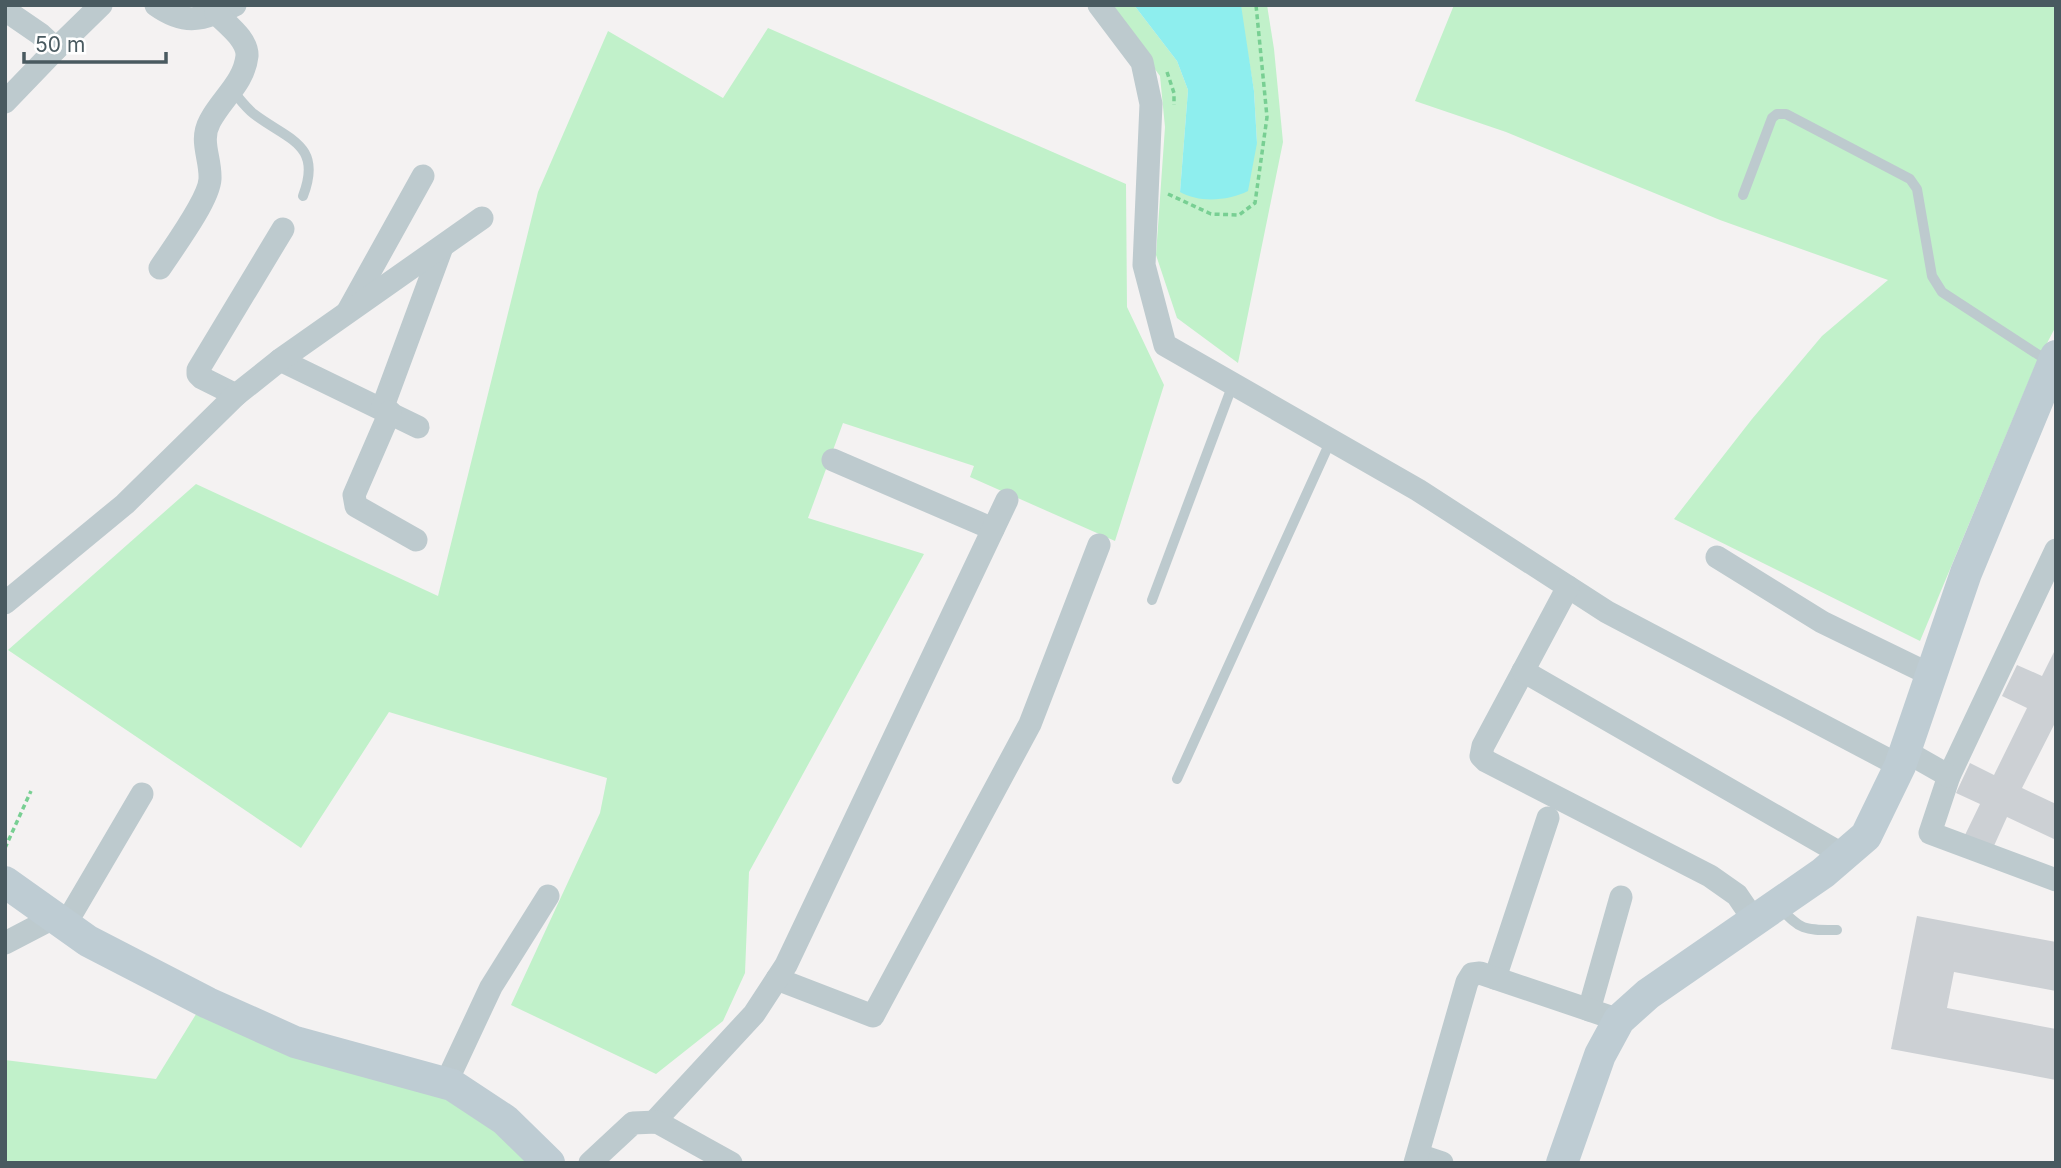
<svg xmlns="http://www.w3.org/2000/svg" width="2061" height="1168" viewBox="0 0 2061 1168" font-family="Inter,sans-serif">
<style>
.green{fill:#c1f1ca}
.water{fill:#8eeeee}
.building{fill:#ccd0d4}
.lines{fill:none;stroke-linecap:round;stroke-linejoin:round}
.path{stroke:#78cf93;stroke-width:3.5;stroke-dasharray:5 3.5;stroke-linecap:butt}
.lane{stroke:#bdcace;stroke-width:10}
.street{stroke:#bdcace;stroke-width:23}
.secondary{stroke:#beccd3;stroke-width:32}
</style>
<rect width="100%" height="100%" fill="#f4f2f2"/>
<g class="green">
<polygon points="1107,5 1134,5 1177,61 1188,90 1180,192 1257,143 1254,91 1240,7 1241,5 1267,5 1274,49 1283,142 1238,363 1177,318 1156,255 1165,127 1160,76"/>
<polygon points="1454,5 2056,5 2056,326 2035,366 1920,641 1674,519 1752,419 1822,336 1888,280 1720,220 1506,132 1415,101"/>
<polygon points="768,28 1126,184 1127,307 1164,385 1115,541 970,477 974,466 843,423 808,518 924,554 749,872 745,973 723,1021 656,1074 511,1005 600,813 607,778 389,712 301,848 8,650 196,484 438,596 538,192 608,31 723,98"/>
<polygon points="198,1011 462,1104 534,1163 5,1163 5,1060 156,1079"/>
</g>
<path class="water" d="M1134,5H1241L1254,91L1257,143L1248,191C1228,201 1199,203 1180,192L1188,90L1177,61Z"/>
<g class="building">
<polygon points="2056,648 2056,721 2022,788 2056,804 2056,840 2007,817 1993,848 1965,835 1980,804 1956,793 1970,763 1994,775 2027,708 2002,696 2017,665 2042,676"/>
<polygon points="1917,916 2056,942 2056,991 1954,972 1947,1008 2056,1029 2056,1080 1891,1049"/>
</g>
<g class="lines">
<g class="path">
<polyline points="1167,72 1174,93 1174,105"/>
<polyline points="1168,194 1211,214 1239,215 1255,203 1267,117 1256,5"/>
<polyline points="5,848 31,791"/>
</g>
<g class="lane">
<path d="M232,90C239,98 246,108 254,114C288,140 323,144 303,196"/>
<polyline points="1743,195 1772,118 1777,114 1786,114 1910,179 1917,189 1932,276 1942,292 2051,363"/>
<polyline points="1152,600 1233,384"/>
<polyline points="1177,779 1331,440"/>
<path d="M1779,907C1802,931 1804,930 1837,930"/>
</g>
<g class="street">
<path d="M156,5C187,27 203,19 235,5"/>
<polyline points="1099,5 1142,62 1151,104 1144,265 1165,345 1418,490 1607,612 1900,766"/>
<polyline points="5,10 40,34 56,49"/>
<polyline points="5,102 56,49 101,5"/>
<path d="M160,268C173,248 209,200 210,179C211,158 199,141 210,121C222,98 244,83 247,56C248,39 226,24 216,13"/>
<polyline points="348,311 423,176"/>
<polyline points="280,360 418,427"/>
<polyline points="236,395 202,378 198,374 198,370 283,229"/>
<polyline points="382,409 442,247"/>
<polyline points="390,412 354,495 356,506 416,540"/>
<polyline points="833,460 993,529"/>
<polyline points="2056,550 1949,776 1930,833 2056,880"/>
<polyline points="1717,557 1822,622 1931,675"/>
<polyline points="1568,587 1483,746 1481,756 1486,761 1710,876 1737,895 1754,920"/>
<polyline points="5,603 125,504 236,395 280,360 482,218"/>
<polyline points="1523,671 1845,856"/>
<polyline points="1905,751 1949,776"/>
<polyline points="65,925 142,794"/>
<polyline points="5,943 55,917"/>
<polyline points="1495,978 1548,818"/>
<polyline points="777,979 873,1016 1030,724 1099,545"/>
<polyline points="1589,1010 1621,897"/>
<polyline points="446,1083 491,987 548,896"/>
<polyline points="654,1122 754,1014 786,965 1007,500"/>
<polyline points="1418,1155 1442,1163"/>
<polyline points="590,1163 633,1123 657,1122 731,1163"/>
<polyline points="1415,1163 1467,982 1472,974 1480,973 1619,1020"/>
</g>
<g class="secondary">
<polyline points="5,882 88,941 208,1003 295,1042 452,1085 505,1120 549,1163"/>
<polyline points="1562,1163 1600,1055 1619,1020 1648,994 1823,873 1866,836 1900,766 1966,573 2056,356"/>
</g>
</g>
<rect width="2061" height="1168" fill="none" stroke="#495a60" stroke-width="14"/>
<path d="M24 52v10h142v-10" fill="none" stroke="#495a60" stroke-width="3.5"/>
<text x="35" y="52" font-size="21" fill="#495a60" stroke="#ffffff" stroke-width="5" paint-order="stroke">50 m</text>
</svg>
